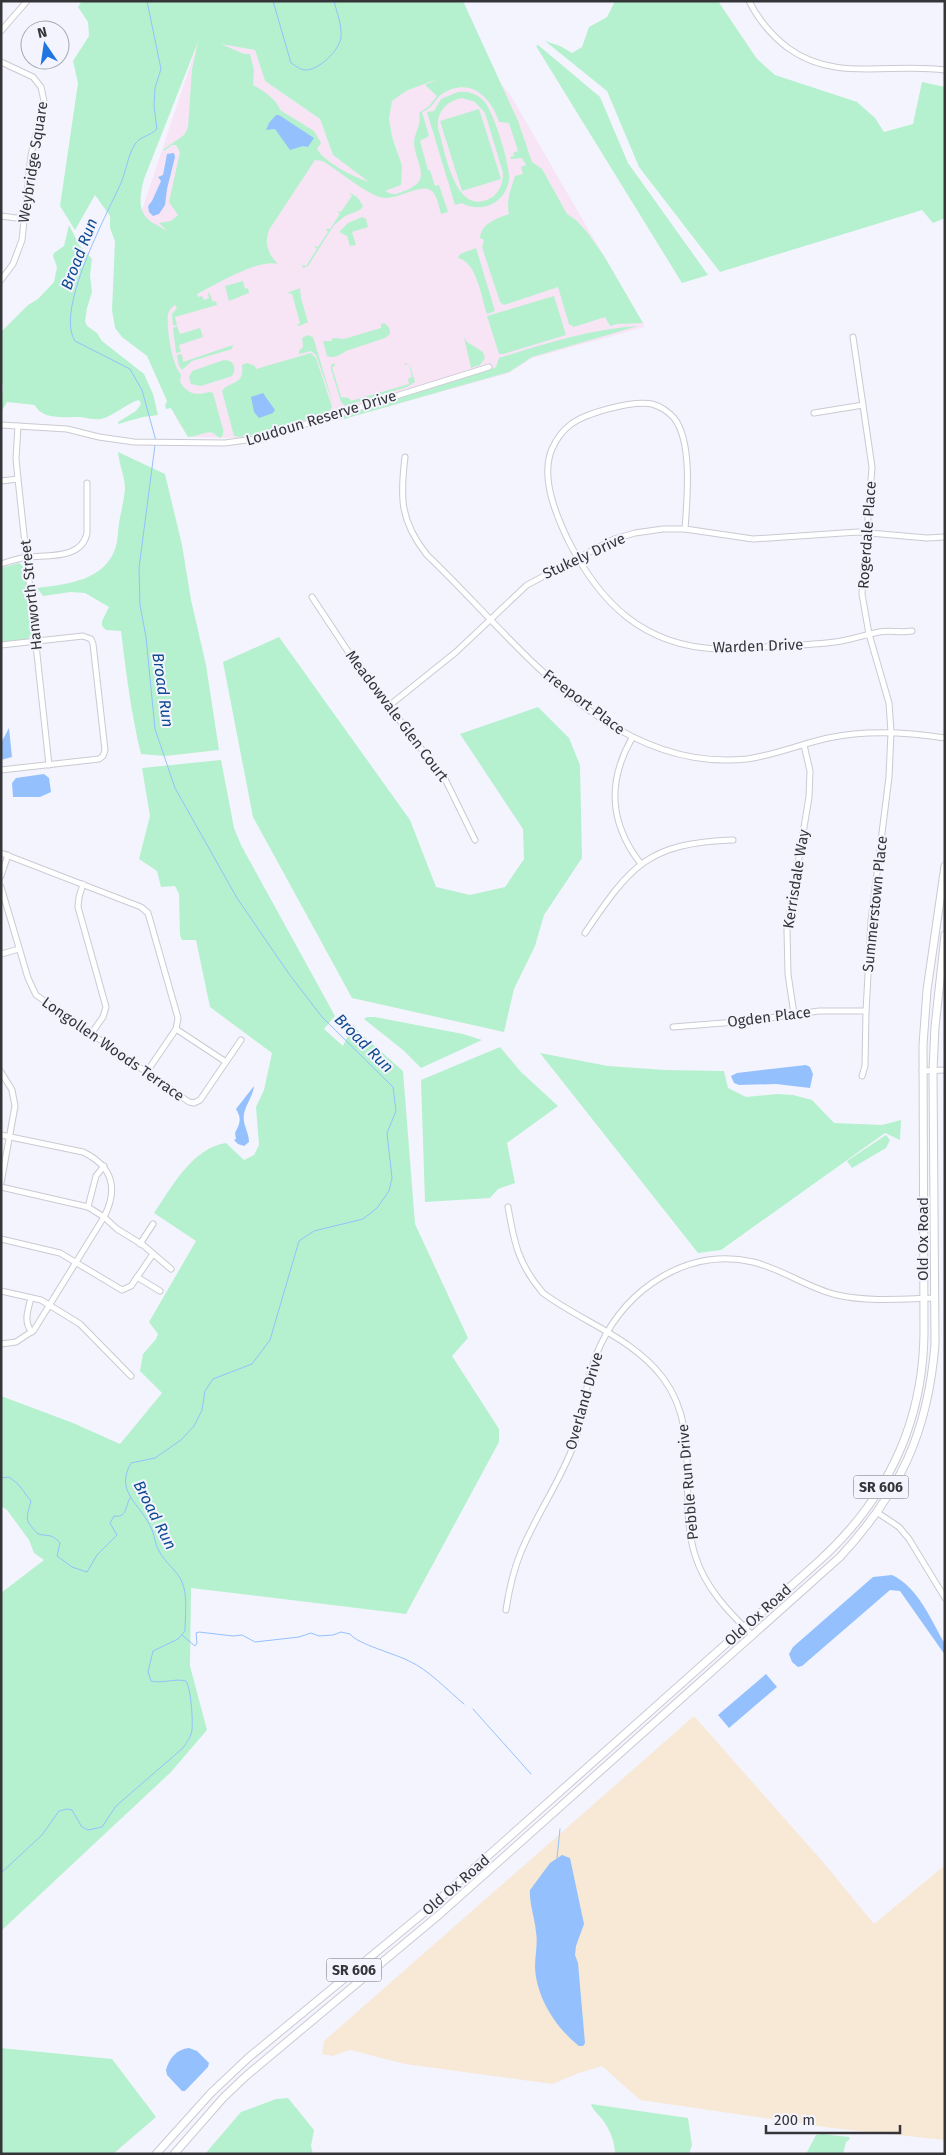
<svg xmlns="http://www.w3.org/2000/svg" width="946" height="2155" viewBox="0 0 946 2155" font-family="'Fira Sans',sans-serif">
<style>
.commercial{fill:#f7e9d6}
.education{fill:#f7e5f5}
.green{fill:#b5f1ce;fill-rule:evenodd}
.water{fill:#94c1fe}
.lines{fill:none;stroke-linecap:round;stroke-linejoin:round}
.stream{stroke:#94c1fe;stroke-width:1}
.minor-casing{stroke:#cacad3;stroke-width:7}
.major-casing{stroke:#cacad3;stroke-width:9}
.minor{stroke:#fff;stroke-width:5}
.major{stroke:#fff;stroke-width:7}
.labels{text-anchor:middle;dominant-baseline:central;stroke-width:4;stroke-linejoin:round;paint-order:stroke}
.shield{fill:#f4f4fe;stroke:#6e6e74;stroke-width:1}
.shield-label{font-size:14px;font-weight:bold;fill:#353539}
.street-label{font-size:15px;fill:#353539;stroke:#f4f4fe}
.water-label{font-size:16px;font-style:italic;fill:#0f4b91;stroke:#f4f4fe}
</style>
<rect width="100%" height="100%" fill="#f4f4fe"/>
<polygon class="commercial" points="694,1716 822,1861 874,1924 945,1865 945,2140 832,2128 640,2100 602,2066 576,2074 553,2084 405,2064 350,2050 332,2056 322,2054 324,2041"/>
<polygon class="education" points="199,39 255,50 265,81 320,119 333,155 398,151 392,136 389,119 392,100 406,91 430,81 468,72 497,79 511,96 645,327 532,358 509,373 344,419 238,438 188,437 177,420 116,288"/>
<g class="green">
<path d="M82,1H463L518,121L532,162L542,169L567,214L576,220L587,232L604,256L643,323L617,324L610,326L605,317L574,327L569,324L558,287L504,305L500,302L482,247L484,240L480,238C481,223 498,218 509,214C506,200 511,189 515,176L523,174L521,167L526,165L522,158L511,159L510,157L514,156L513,153L518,151L509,123L499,122C491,97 470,76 442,94C434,100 432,109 422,112L429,136L420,141L428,170H430L435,186L439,185L448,212L441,214C439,207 437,193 430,190C420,184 398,199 385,198C369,197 338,170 323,161L315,160L269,230C264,244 268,254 278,264C259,258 215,285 197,294L198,297L202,296L204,300L209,298L208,293L209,292L213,302L216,301L217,305L175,317L177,325L173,326L172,314L177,308L175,305C172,307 169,310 168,314C166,326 172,367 181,374L180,382C188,394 195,396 209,392L213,393L223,429V435L220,438C218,437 216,435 213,433C208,430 196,437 188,437L171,408L166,409L165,405L167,401L147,356L122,337L115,328L112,310L115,241L110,228V216L95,195L75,230L60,206L78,83L73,61L89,36L88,22L78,7ZM198,42L192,69L188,128L184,135L164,149V151L172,145H176L180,152L169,202L178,215L171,221L159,223L167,231C163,228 158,226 153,223C136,213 140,195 144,179ZM221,44L255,50L265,81L320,119L333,155L369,182C354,177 325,163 317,149L321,143L314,131L280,110C277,99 262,90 253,85L254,70L250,54H244ZM437,79L425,85L437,96L429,106L419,113C422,125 414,133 414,143C415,163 433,179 407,190C397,194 394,196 385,191L401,185L402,166L392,136L389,119L392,101L406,91Z"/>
<polygon points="615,1 718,1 757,59 775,75 857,102 875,118 884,132 913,124 922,82 945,87 945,218 933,223 922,210 720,272 639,167 607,91 545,41 560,46 572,53 582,47 589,27 607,17"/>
<polygon points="538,45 600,97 628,163 708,275 682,283 536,46"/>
<path d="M458,92C467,91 476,93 483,100C493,109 511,167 509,180C506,203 481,214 462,203L455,205L427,112L434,111L441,99ZM462,98L475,102L485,113L503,173C503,184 499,194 489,199C454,216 445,149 438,128C436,112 447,101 462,98Z"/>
<polygon points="479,109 501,179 462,191 440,121"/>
<polygon points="349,192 358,198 363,206 360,210 345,216 334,225 308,266 303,268 302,265 306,266 317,249 314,246 318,247 328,232 326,229 330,229 340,214 337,211 341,212 352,196"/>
<polygon points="362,217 366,219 368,227 352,232 356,245 350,246 347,236 339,232 348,223"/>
<path d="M69,225L79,245L92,259L90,275L92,292L87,308L85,321L87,326L97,333L102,341L144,374L153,394L158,415L143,417L118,424V422L136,411L141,404L139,400C125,404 114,416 101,419C95,420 87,418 81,417C67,417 41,420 35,405L7,402L1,412L3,386L1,382V332L28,305L38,299L54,282L57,267L53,256L54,253L64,246Z"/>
<path d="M476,248L495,311L487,314C481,297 477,262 458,258L460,254Z"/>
<polygon points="243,281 245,289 248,288 249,293 229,301 225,286"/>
<polygon points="300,288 301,298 308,322 299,326 297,325 300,323 292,294 287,293"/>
<polygon points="554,296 566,335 503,354 499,354 487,316"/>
<path d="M384,323C389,326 390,329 390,334L385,338L346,351C341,355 332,359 327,356L323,341H331L333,338L344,339L381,328V324Z"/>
<polygon points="177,326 180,334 200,328 203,337 179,345 181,352 176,353 173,328"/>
<path d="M638,326L532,357L509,372L344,419L343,416L492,369L496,367L499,358C544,344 590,329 638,326Z"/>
<polygon points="308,335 313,337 334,407 316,355 311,351 299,354 299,351 303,347 302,338"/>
<polygon points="464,337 467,342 483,352 485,358 480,365 471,368"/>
<polygon points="233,345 232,349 192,361 182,370 179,366 177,355 182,354 183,362"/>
<path d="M311,353L316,358L332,407L330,411C314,417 247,441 234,436L222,391C230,380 245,386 242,365L247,363L255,366L256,369Z"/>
<path d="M224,360L230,361C235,365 236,370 232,376L201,386L191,384L189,377L192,371Z"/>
<polygon points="334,363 335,366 332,367 341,397 349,398 351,401 409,384 408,379 412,377 409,365 405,365 405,363 410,366 415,382 407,387 345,406 341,402 331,369 331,365"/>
<path d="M118,452L165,474L182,545L191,600L206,665L219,750L165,756L141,754C131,713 126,672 121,631L106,630L102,626V621L109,607L85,593L71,592L43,596L37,588C67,584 106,581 116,546C118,539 118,531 119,523C121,512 124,500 125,489C125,476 119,465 118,452Z"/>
<polygon points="19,563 25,568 32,633 28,639 1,642 1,568"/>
<polygon points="279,637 410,820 436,887 470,895 505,887 524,859 523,829 460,734 538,707 569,738 580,765 582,858 544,915 535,946 514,989 504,1032 352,998 253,817 223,662"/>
<path d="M221,760L234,828L241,845L335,1016L324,1029L343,1046L353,1024L359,1032L403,1071L415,1224L468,1338L452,1356L499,1429V1442L406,1614L191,1588L190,1666L207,1730L171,1772L1,1931V1593L44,1560L34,1553L29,1540L7,1510L1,1506V1396L73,1423L120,1444L162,1393L140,1371L143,1354L156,1339L158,1334L149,1322L196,1241L154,1213C172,1187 192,1148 226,1143L244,1160L254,1155L259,1145L256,1107L264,1090L272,1053L210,1007L196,940H182L180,935L179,894L175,886L161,887L157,871L139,859L150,816L142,768Z"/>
<polygon points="367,1017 375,1017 463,1034 482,1040 421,1068 403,1050 364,1019"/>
<polygon points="500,1047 521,1072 558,1106 507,1143 515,1183 498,1189 490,1198 425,1202 421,1080"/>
<polygon points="540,1053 608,1066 665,1070 724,1071 728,1088 746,1097 777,1094 793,1095 812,1100 834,1123 882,1125 901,1120 900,1140 885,1133 721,1250 698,1253"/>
<polygon points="886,1135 890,1140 886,1148 852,1168 847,1161"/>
<polygon points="1,2048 112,2059 156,2117 113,2154 1,2154"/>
<polygon points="288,2098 314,2130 311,2146 313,2154 205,2154 241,2112 276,2099"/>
<path d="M591,2104L688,2118L692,2145L689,2154H615C615,2143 611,2133 605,2123C600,2115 594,2113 591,2104Z"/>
<polygon points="822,2134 849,2137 850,2139 846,2142 843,2154 806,2154 816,2135"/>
</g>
<g class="water">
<polygon points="276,115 279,115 314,138 308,147 303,146 290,150 275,129 266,130 269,123"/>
<polygon points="174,153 175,157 167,189 165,205 159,214 153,216 149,212 148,206 152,201 161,181 158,177 163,175 167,154"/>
<polygon points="263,393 275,410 273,413 259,418 254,412 251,397"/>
<polygon points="9,728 12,757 1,760 1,743"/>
<polygon points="44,774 49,778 51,792 40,797 13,797 12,783 16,778"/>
<polygon points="806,1065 810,1067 813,1074 810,1088 776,1084 739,1085 734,1083 731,1076 737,1073"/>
<path d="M254,1086C253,1096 246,1104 244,1114C242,1124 249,1132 249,1142L244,1146L238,1144L234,1140L236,1139L235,1133C240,1123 242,1119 236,1109Z"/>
<path d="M892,1575C918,1587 931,1620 945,1644V1655L900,1591L890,1590L802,1666L798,1667L792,1662L789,1654L793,1647L873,1577Z"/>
<polygon points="766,1674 777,1687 729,1728 718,1715"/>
<path d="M562,1855L570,1858L584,1924L576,1946L575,1955L578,1963L585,2043L583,2046H579C556,2028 536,1997 535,1967C535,1955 538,1944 536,1932C535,1919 529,1903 530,1890L550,1863Z"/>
<path d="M189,2048L197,2051L209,2063L208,2067L185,2091H182L167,2075L166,2070C169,2058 177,2049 189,2048Z"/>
</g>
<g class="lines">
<g class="stream">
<path d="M147,1L161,69L155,88L154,106L157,129C150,136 141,136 135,144C128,155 126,171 121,183C106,216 55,310 75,341L130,369L142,390L156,441"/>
<path d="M273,1L291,63C295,65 300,70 305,70C318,71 340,50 341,37C342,25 337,13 334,1"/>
<path d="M1,1478L9,1477L18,1484L31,1501C26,1520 24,1519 38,1534C50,1537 51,1533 60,1543L57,1556L72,1567L87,1572L97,1555L117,1535L110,1523L114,1516C127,1518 125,1507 130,1498"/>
<path d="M182,1635L195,1646L197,1643L196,1633L199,1632L233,1636L242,1635L255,1642L299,1637L311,1633L319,1636L333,1635L341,1632L350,1634C357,1644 396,1654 409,1661C429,1670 447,1690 464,1704"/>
<polyline points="473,1709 531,1774"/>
<polyline points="557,1858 560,1829"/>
<path d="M1,1873L42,1835L59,1811L67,1809L72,1810L82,1827L88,1830L102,1827L116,1806L183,1748C187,1742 191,1737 192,1730C193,1720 191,1689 186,1681C174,1678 163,1684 151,1681L148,1672L153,1651L178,1639L185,1631C185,1616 188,1596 182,1582C177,1570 165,1563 159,1551C155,1545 155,1537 152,1530C141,1503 114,1493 131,1463L155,1458L181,1440L194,1426L202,1410L205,1391L213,1379L252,1364L270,1340L299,1241L314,1231L363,1219L377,1208L389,1191L392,1178L387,1133L396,1111L393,1087L322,1017L289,974L237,898L175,788L155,729L146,637L140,605L139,568L155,445"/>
</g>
<defs>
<g id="minor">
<path d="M749,1C759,21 771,35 788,48C836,83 891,62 945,70"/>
<polyline points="1,31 27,1"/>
<polyline points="1,62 33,77 41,87 44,101 31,155 22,240 13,264 1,280"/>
<polyline points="1,216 24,219"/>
<polyline points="853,337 872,467 862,594 869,634 889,703 891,732 889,777 871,921 866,1011 865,1066 862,1076"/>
<polyline points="814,413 863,405"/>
<polyline points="1,425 67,429 99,437 134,442 225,443 261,438 489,367"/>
<polyline points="18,426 16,459 18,479 49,765"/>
<path d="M405,457C400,498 400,521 427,555C516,639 608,774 747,759C775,755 801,744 828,738C866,730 906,732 945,738"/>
<polyline points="1,481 18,479"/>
<path d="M685,529C687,500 693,442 674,418C669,412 660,406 652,404C633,400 585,413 570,425C562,431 556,440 552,449C540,477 556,515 568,540C600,603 643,646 718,649C733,650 748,648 763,647C787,646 811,645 835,642C850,640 864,635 879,632C890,630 901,633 912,631"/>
<path d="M1,564C10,561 19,558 29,557C49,555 82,559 87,533V483"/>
<polyline points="312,597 355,662 446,781 475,840"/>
<polyline points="1,645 83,636 91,639 93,644 105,750 103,756 99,759 1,770"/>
<polyline points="390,705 456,652 527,585 614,539 635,533 663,529 685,529 753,539 858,532 927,538 945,537"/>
<path d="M632,738C607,782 609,823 641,864"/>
<polyline points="1,853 141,907 148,913 178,1018 176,1029 146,1073"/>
<polyline points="1,876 8,855"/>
<polyline points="83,884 79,897 78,907 106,1007 103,1017 91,1034"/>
<polyline points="1,887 28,978 36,995 189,1102 194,1103 200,1100 241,1040"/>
<path d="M585,933C631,865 648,843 733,840"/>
<polyline points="1,954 19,949"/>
<polyline points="794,1014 788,974 787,930 809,797 810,771 804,745"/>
<polyline points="673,1027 748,1021 819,1011 866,1011"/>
<polyline points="176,1029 226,1062"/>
<polyline points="922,1071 945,1070"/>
<polyline points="1,1072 12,1090 15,1106 1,1183"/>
<path d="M1,1135L83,1152C112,1166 119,1188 104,1217L34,1330L16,1342L1,1344"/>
<polyline points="1,1187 88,1207 104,1217 117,1229 143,1245 171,1269"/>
<polyline points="88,1207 96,1176 104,1166"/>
<path d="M508,1207C514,1242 518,1264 543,1293C582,1322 633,1338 663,1378C703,1431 677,1497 695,1555C705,1588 729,1612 752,1635"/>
<polyline points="1,1239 60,1253 122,1290 131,1286 153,1254"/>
<polyline points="140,1244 153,1224"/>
<polyline points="137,1277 160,1291"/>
<polyline points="1,1291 41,1300 80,1324 131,1376"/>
<path d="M31,1298C28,1310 23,1322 32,1332"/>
<polyline points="878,1513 899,1527 909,1539 945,1598"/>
<path d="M506,1610C509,1590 513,1571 521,1552C536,1515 560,1482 574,1444C585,1411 585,1378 600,1346C627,1288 688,1247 753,1262C783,1269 807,1288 837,1295C868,1302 903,1299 935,1298"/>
</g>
<g id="major">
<path d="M156,2154L211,2093L248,2058L426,1911L819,1561C886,1500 923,1424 924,1333L923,1045L927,990L945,866"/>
<path d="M174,2154L223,2098L246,2076L440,1914L840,1557C900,1492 928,1433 935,1344L933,1070L935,1027L945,935"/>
</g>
</defs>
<use href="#minor" class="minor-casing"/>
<use href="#major" class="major-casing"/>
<use href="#minor" class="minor"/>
<use href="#major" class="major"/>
</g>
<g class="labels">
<g class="shield">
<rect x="853.5" y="1475.5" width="55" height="23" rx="4"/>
<rect x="326.5" y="1958.5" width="55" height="23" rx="4"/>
</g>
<g class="shield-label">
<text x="881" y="1487">SR 606</text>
<text x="354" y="1970">SR 606</text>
</g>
<g class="street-label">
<text transform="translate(33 162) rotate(-81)">Weybridge Square</text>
<text transform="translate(321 418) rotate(-17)">Loudoun Reserve Drive</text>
<text transform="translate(867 535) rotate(-86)">Rogerdale Place</text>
<text transform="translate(584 556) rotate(-25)">Stukely Drive</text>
<text transform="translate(31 595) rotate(-96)">Hanworth Street</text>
<text transform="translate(758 646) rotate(-2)">Warden Drive</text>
<text transform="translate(584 702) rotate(37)">Freeport Place</text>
<text transform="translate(397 716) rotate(53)">Meadowvale Glen Court</text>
<text transform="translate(796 879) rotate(-81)">Kerrisdale Way</text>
<text transform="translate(875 904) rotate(-84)">Summerstown Place</text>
<text transform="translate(769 1017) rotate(-7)">Ogden Place</text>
<text transform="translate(113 1049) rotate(35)">Longollen Woods Terrace</text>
<text transform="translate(923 1239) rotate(-90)">Old Ox Road</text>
<text transform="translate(584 1401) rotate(-74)">Overland Drive</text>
<text transform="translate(688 1482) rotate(-95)">Pebble Run Drive</text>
<text transform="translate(758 1615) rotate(-42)">Old Ox Road</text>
<text transform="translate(456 1885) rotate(-41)">Old Ox Road</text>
</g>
<g class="water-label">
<text transform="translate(79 254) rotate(-69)">Broad Run</text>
<text transform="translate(163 690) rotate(82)">Broad Run</text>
<text transform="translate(364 1043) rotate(45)">Broad Run</text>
<text transform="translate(155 1515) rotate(63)">Broad Run</text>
</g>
</g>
<rect width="946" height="2155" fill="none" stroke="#353539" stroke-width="5"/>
<g transform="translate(45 45) rotate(347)"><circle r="24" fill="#f4f4fe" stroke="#a8a8af"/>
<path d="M0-4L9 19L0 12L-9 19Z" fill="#1f76e0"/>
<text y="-8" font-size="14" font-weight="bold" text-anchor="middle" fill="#353539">N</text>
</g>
<path d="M766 2125v8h134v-8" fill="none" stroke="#353539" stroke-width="2.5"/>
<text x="774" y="2125" font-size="15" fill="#353539" stroke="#f4f4fe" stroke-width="4" paint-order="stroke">200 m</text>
</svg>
